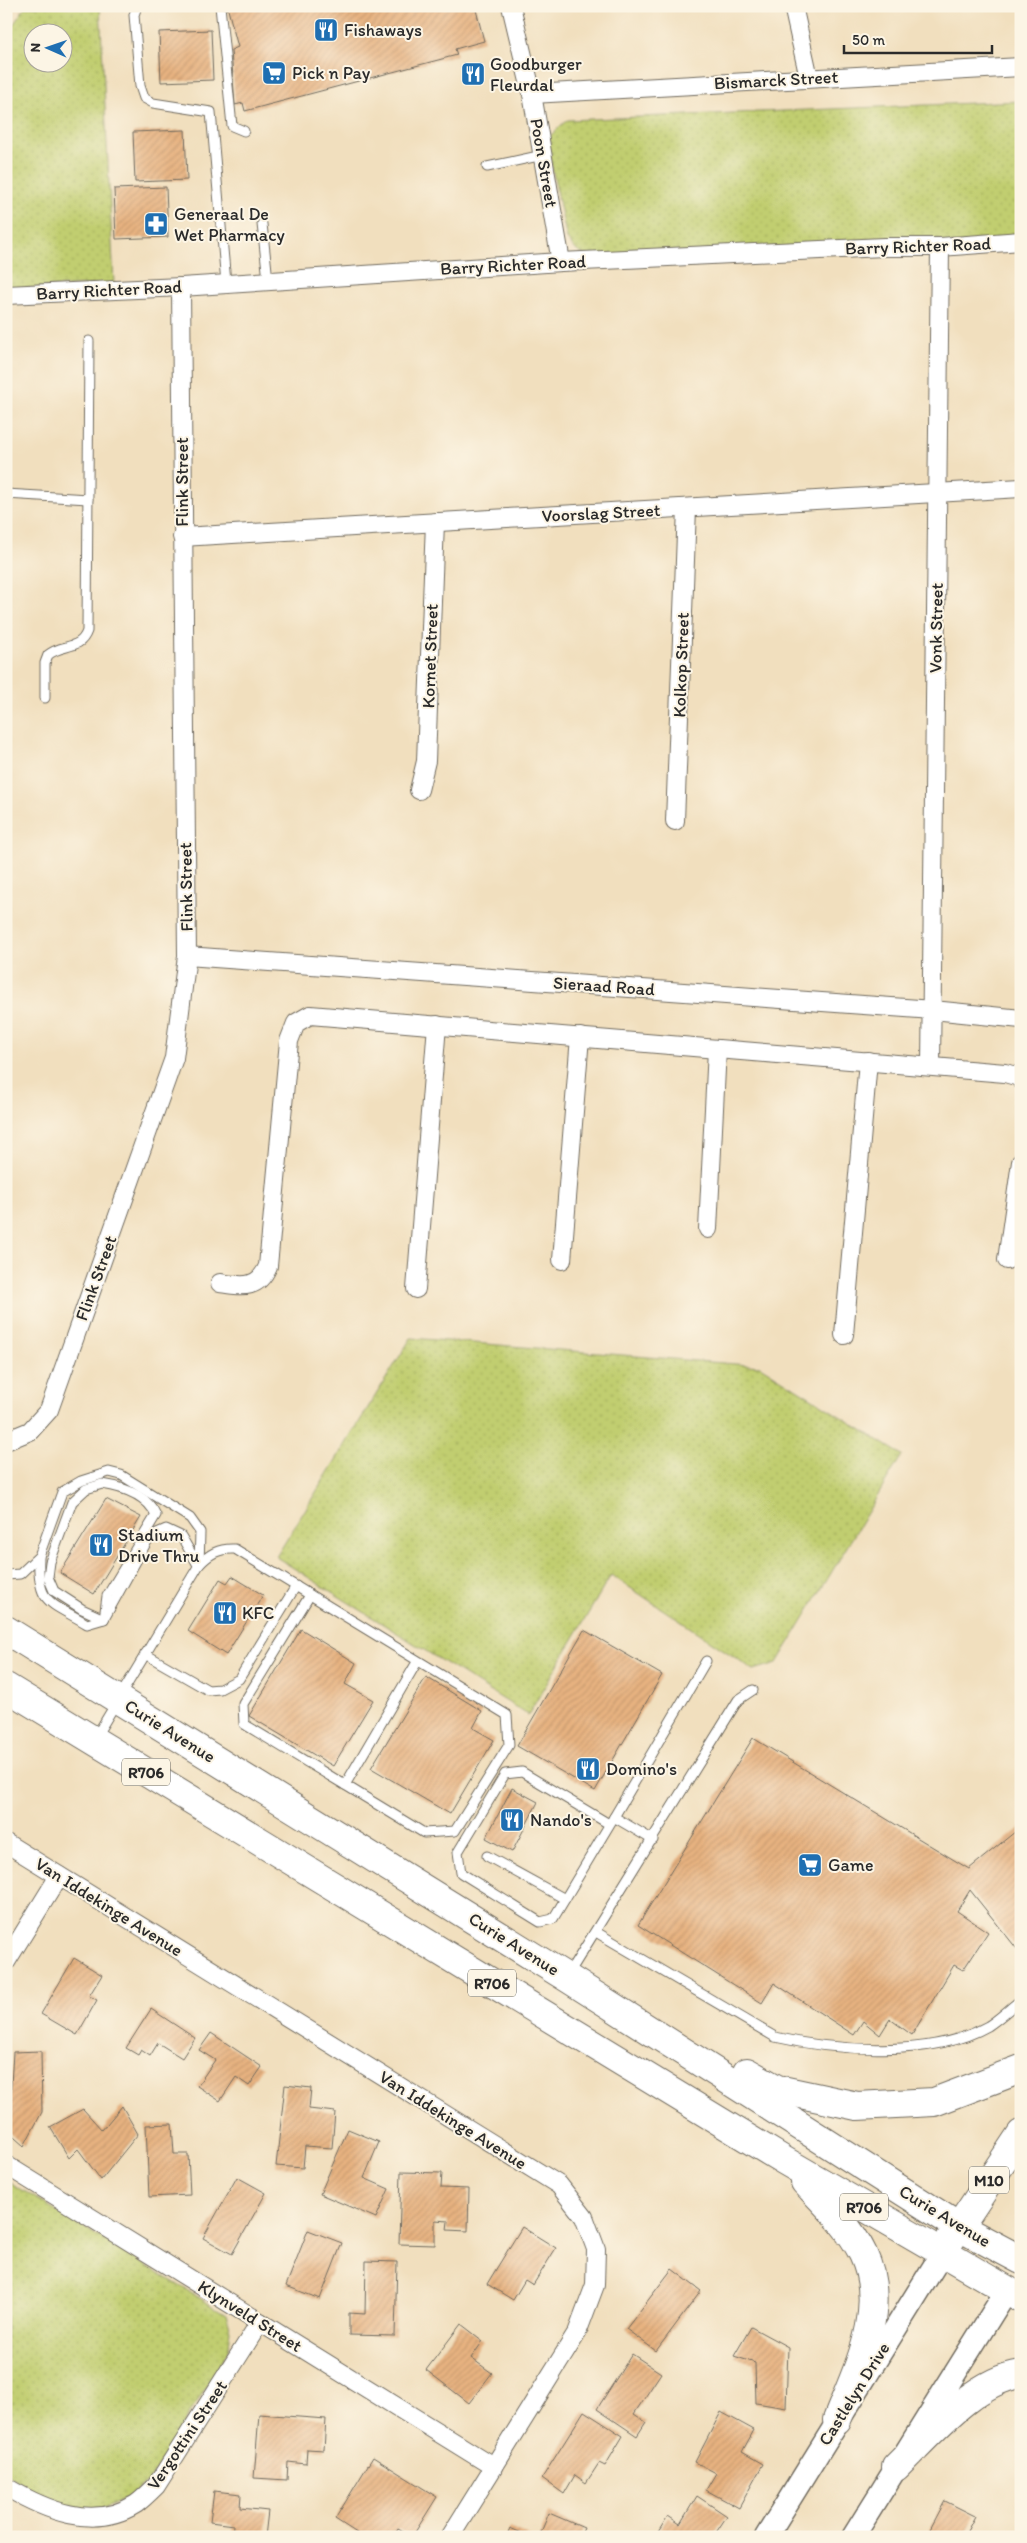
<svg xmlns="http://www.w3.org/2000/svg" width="1027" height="2543" viewBox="0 0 1027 2543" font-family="Itim,sans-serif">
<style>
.grass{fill:url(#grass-dots);stroke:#767c4e;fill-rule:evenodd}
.building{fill:url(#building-hatch)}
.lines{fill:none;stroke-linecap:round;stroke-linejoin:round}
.service-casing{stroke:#706a5e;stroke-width:11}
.minor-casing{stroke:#706a5e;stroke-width:20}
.tertiary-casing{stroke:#706a5e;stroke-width:25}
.primary-casing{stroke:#706a5e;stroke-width:30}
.service{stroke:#fff;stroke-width:9}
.minor{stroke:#fff;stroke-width:18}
.tertiary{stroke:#fff;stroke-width:22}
.primary{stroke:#fff;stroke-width:28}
.labels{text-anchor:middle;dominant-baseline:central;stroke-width:4;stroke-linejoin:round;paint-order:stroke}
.shield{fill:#fcf5e5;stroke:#6a6863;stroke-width:1}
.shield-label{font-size:16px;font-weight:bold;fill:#2b2b2b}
.poi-label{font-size:18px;fill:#2b2b2b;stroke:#fcf5e5;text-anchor:start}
.street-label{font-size:18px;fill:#2b2b2b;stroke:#fcf5e5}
</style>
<defs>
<pattern id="grass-dots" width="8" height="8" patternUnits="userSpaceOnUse" patternTransform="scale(1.25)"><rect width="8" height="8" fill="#c1ce70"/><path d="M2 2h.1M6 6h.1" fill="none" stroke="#a6b161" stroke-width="1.8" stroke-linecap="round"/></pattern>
<pattern id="building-hatch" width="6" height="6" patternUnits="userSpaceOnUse" patternTransform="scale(1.25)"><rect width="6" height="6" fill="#e7b280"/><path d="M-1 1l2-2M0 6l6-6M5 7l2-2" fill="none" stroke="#c6996f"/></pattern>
</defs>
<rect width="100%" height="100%" fill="#fcf5e5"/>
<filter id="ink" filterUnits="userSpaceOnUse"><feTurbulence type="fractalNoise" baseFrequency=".02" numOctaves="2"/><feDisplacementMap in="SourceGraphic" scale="10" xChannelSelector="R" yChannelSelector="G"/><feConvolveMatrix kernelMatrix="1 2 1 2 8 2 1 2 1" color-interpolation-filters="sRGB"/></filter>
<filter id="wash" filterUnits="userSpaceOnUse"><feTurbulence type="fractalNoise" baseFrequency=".0096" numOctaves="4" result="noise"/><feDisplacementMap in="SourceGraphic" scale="20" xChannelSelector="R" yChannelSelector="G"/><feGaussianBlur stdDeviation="1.12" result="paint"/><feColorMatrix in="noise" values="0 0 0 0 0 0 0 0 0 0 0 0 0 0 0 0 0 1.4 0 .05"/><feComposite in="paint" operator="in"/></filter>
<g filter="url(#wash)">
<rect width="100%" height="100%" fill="#f1dfbe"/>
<g class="grass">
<path d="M26,6H100L114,284L6,289V35ZM32,32H62V62H32Z"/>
<path d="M1021,101V241L590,258L577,251L567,239L546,139C550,137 561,124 568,120Z"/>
<polygon points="411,1338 760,1366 902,1455 777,1663 754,1670 611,1575 528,1715 276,1557"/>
<polygon points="6,2180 226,2314 231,2330 228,2351 149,2481 129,2497 101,2509 68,2508 34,2492 6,2474"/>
</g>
<g id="blocks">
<g class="building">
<polygon points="227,6 475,6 484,41 455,49 457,55 245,111 243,103 235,105 231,50 238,47"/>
<polygon points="211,30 213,80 161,82 159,32"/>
<polygon points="185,130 187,180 135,182 133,132"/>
<polygon points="166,187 168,237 116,239 114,189"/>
<polygon points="106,1499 141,1517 94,1594 60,1573"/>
<polygon points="232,1576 263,1595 226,1655 188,1631 220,1579 227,1583"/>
<polygon points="301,1629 356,1663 345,1684 373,1700 333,1766 249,1716"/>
<polygon points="584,1630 662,1675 595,1791 517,1746"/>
<polygon points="426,1677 482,1711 473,1728 494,1740 450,1814 371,1768"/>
<polygon points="753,1738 969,1869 1021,1827 1021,1954 970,1890 957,1911 988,1932 963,1970 954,1965 912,2035 890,2019 880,2035 863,2021 854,2035 774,1983 762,2003 638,1925"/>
<polygon points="512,1788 538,1802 512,1852 486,1838"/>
<polygon points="74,1958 102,1975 89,1996 97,2000 77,2035 41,2014"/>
<polygon points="151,2009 195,2038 182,2058 158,2043 150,2056 141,2050 138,2055 126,2048"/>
<polygon points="211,2033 262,2067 249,2086 236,2077 220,2101 197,2086 215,2060 199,2050"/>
<polygon points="41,2051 42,2112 24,2146 6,2130 9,2119 13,2052"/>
<polygon points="285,2085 311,2088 309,2109 335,2112 332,2148 305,2146 303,2168 276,2166"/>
<polygon points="122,2106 138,2134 101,2180 78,2149 69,2158 50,2127 83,2109 102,2130"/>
<polygon points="172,2124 174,2154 188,2154 190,2195 149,2197 146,2125"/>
<polygon points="348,2129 379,2142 364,2178 389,2189 376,2218 320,2194"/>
<polygon points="401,2172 442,2173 441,2188 469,2189 468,2231 447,2230 448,2221 435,2220 435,2245 399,2244"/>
<polygon points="237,2177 266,2193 232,2254 203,2238"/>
<polygon points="522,2227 556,2248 533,2285 525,2280 513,2300 487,2284"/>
<polygon points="308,2230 342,2243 320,2299 286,2286"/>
<polygon points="366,2261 397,2262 395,2336 349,2335 349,2313 365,2314"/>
<polygon points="672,2269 701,2291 656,2351 626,2329"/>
<polygon points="461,2324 483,2341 471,2358 492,2373 469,2403 426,2370"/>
<polygon points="751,2327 788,2347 786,2408 756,2403 755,2363 734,2356"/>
<polygon points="632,2354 661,2373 634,2414 646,2422 637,2436 597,2409"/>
<polygon points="584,2411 623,2436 605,2466 599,2463 586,2483 575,2475 564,2494 542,2478"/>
<polygon points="721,2412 754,2430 742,2452 763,2464 739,2508 706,2490 716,2473 695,2462"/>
<polygon points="259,2414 326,2419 324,2450 307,2449 306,2464 288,2462 287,2480 254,2478"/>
<polygon points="373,2457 437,2497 412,2537 398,2529 393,2537 363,2537 335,2519"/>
<polygon points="214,2491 241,2494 240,2508 268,2511 265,2537 232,2537 233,2525 210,2522"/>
<polygon points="697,2496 727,2516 713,2537 655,2537 668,2516 680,2524"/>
<polygon points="945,2501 975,2516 964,2537 926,2537"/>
<polygon points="549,2513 584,2528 580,2537 539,2537"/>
<polygon points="510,2528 531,2537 506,2537"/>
</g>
</g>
</g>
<g filter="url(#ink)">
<use href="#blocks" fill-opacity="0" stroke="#706a5e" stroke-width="1"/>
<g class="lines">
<defs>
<g id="service">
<polyline points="137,6 134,15 140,86 144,98 153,103 211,112 226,283"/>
<polyline points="220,6 232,126 244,131"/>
<polyline points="487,167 543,155"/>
<polyline points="262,224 268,280"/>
<polyline points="6,494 88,499"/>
<path d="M45,698V663L48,655C62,643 80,651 87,631L89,341"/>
<path d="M102,1484C122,1487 147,1495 156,1515L107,1596L104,1619L82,1609L54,1591L48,1577L50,1562L72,1502L86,1489Z"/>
<path d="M39,1556C37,1605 49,1601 87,1624L104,1619L150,1536L166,1529L181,1536L198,1565"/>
<polyline points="6,1575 20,1574 39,1556 62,1492 81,1481 109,1472 121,1475 190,1518 200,1532 199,1565"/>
<polyline points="310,1595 243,1704 244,1724 345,1785"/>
<polyline points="145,1654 208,1690 220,1689 239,1679 296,1586"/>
<path d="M95,1738L199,1565C209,1554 219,1548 235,1549L507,1715L509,1745L455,1831L424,1833L345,1785L417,1662"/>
<polyline points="614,1817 706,1661"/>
<polyline points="487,1856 565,1899 614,1817 653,1840"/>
<polyline points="565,1899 553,1919 540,1922 461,1873 458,1852 505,1774 522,1772 609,1824"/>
<path d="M596,1932L775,2037C835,2051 932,2058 988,2026C999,2019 1010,2008 1021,2000"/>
<polyline points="568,1975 738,1700 753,1690"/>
</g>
<g id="minor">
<polyline points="511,6 532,94 561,262"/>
<polyline points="793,6 809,78"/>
<polyline points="532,94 1021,67"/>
<polyline points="6,295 181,287 561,262 884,247 940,247 1021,241"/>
<polyline points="182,537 1021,488"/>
<polyline points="419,790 426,761 435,522"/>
<polyline points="675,821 687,508"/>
<polyline points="187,956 933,1010 1021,1019"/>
<polyline points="931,1066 940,247"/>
<polyline points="708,1229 717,1049"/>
<polyline points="562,1260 580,1037"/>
<polyline points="1007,1260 1021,1162"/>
<path d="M220,1283C242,1286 258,1290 268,1266L289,1041L296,1023L310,1015L1005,1073L1019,1077L1021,1080"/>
<polyline points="416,1289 437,1025"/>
<polyline points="844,1335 868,1061"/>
<polyline points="6,1441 30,1431 49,1410 174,1058 187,956 181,287"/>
<polyline points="6,1843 559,2185 584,2217 596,2249 595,2285 577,2333 450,2537"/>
<polyline points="6,1962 59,1876"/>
<polyline points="6,2165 494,2467"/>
<path d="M6,2487C45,2510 93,2531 136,2504C143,2499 150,2492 156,2486L260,2322"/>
</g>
<g id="tertiary">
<polyline points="766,2537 943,2252"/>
<polyline points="853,2537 1007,2290"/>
</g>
<g id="primary">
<polyline points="6,1630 566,1977 959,2227 1021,2260"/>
<polyline points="6,1687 785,2161 1021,2298"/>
<polyline points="747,2072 777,2089 857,2106 934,2102 1021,2069"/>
<path d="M805,2182C826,2204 850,2227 863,2254C889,2309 857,2369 837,2420"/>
<polyline points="949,2242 1021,2134"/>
<path d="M896,2467C930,2434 973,2381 1021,2374"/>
</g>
</defs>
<use href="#service" class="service-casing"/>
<use href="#minor" class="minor-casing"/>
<use href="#tertiary" class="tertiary-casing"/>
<use href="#primary" class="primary-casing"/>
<use href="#service" class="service"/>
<use href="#minor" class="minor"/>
<use href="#tertiary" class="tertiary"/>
<use href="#primary" class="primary"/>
</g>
</g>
<defs>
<symbol id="restaurant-square" viewBox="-11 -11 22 22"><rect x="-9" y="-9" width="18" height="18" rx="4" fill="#1f6fb2" stroke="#fcf5e5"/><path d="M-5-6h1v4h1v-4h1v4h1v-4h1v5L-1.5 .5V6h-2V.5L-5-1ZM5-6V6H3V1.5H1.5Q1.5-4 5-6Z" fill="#fff"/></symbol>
<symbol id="supermarket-square" viewBox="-11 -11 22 22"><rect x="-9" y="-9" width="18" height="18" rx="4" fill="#1f6fb2" stroke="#fcf5e5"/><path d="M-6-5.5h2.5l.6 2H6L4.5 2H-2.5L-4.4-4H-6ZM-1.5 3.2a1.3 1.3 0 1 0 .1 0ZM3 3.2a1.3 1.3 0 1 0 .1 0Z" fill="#fff"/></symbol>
<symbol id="pharmacy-square" viewBox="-11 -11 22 22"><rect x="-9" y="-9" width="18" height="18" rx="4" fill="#1f6fb2" stroke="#fcf5e5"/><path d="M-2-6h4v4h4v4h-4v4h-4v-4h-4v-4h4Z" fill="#fff"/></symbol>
</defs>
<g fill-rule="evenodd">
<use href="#restaurant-square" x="312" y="16" width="28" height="28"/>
<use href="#supermarket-square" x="260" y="59" width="28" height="28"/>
<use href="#restaurant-square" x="459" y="60" width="28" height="28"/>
<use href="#pharmacy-square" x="142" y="210" width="28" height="28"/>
<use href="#restaurant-square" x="87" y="1531" width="28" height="28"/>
<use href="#restaurant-square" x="211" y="1599" width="28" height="28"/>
<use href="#restaurant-square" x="574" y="1755" width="28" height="28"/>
<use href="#restaurant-square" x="498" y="1806" width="28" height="28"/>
<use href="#supermarket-square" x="796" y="1851" width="28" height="28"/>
</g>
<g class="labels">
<g class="shield">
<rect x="122" y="1758.5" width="48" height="27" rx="4"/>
<rect x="468" y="1969.5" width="48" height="27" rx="4"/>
<rect x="969" y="2166.5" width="40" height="27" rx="4"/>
<rect x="840" y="2193.5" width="48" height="27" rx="4"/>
</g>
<g class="shield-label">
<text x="146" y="1772">R706</text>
<text x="492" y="1983">R706</text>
<text x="989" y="2180">M10</text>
<text x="864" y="2207">R706</text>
</g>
<g class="poi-label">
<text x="344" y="30">Fishaways</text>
<text x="490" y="64">Goodburger<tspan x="490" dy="21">Fleurdal</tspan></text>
<text x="292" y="73">Pick n Pay</text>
<text x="174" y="214">Generaal De<tspan x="174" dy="21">Wet Pharmacy</tspan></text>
<text x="118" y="1535">Stadium<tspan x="118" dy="21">Drive Thru</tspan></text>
<text x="242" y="1613">KFC</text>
<text x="606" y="1769">Domino's</text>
<text x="530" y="1820">Nando's</text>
<text x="828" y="1865">Game</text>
</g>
<g class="street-label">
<text transform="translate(776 80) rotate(-3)">Bismarck Street</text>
<text transform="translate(544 163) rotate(80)">Poon Street</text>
<text transform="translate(918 246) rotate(-2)">Barry Richter Road</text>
<text transform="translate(513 265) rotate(-3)">Barry Richter Road</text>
<text transform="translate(109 290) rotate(-3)">Barry Richter Road</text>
<text transform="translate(182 482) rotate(-90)">Flink Street</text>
<text transform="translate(601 513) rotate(-3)">Voorslag Street</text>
<text transform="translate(936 628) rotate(-89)">Vonk Street</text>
<text transform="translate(430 656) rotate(-88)">Kornet Street</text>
<text transform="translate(681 665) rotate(-88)">Kolkop Street</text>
<text transform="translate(186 887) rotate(-91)">Flink Street</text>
<text transform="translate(604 986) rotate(4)">Sieraad Road</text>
<text transform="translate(96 1278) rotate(-70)">Flink Street</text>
<text transform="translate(170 1731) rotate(32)">Curie Avenue</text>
<text transform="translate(109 1907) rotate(32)">Van Iddekinge Avenue</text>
<text transform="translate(514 1944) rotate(32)">Curie Avenue</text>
<text transform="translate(453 2120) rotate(32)">Van Iddekinge Avenue</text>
<text transform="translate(945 2216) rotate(31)">Curie Avenue</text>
<text transform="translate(250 2316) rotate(32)">Klynveld Street</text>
<text transform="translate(854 2394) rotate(-58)">Castlelyn Drive</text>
<text transform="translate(187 2435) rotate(-56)">Vergottini Street</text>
</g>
</g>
<rect width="1027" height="2543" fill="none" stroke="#fcf5e5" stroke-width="25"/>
<g transform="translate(48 48) rotate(272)"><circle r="24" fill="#fcf5e5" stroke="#a8a49b"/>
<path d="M0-4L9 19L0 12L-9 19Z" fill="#1f6fb2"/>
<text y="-8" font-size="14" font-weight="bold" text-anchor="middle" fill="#2b2b2b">N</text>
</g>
<path d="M844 45v8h148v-8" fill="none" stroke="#2b2b2b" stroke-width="2.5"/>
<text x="852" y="45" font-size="15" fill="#2b2b2b" stroke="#fcf5e5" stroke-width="4" paint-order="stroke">50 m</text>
</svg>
